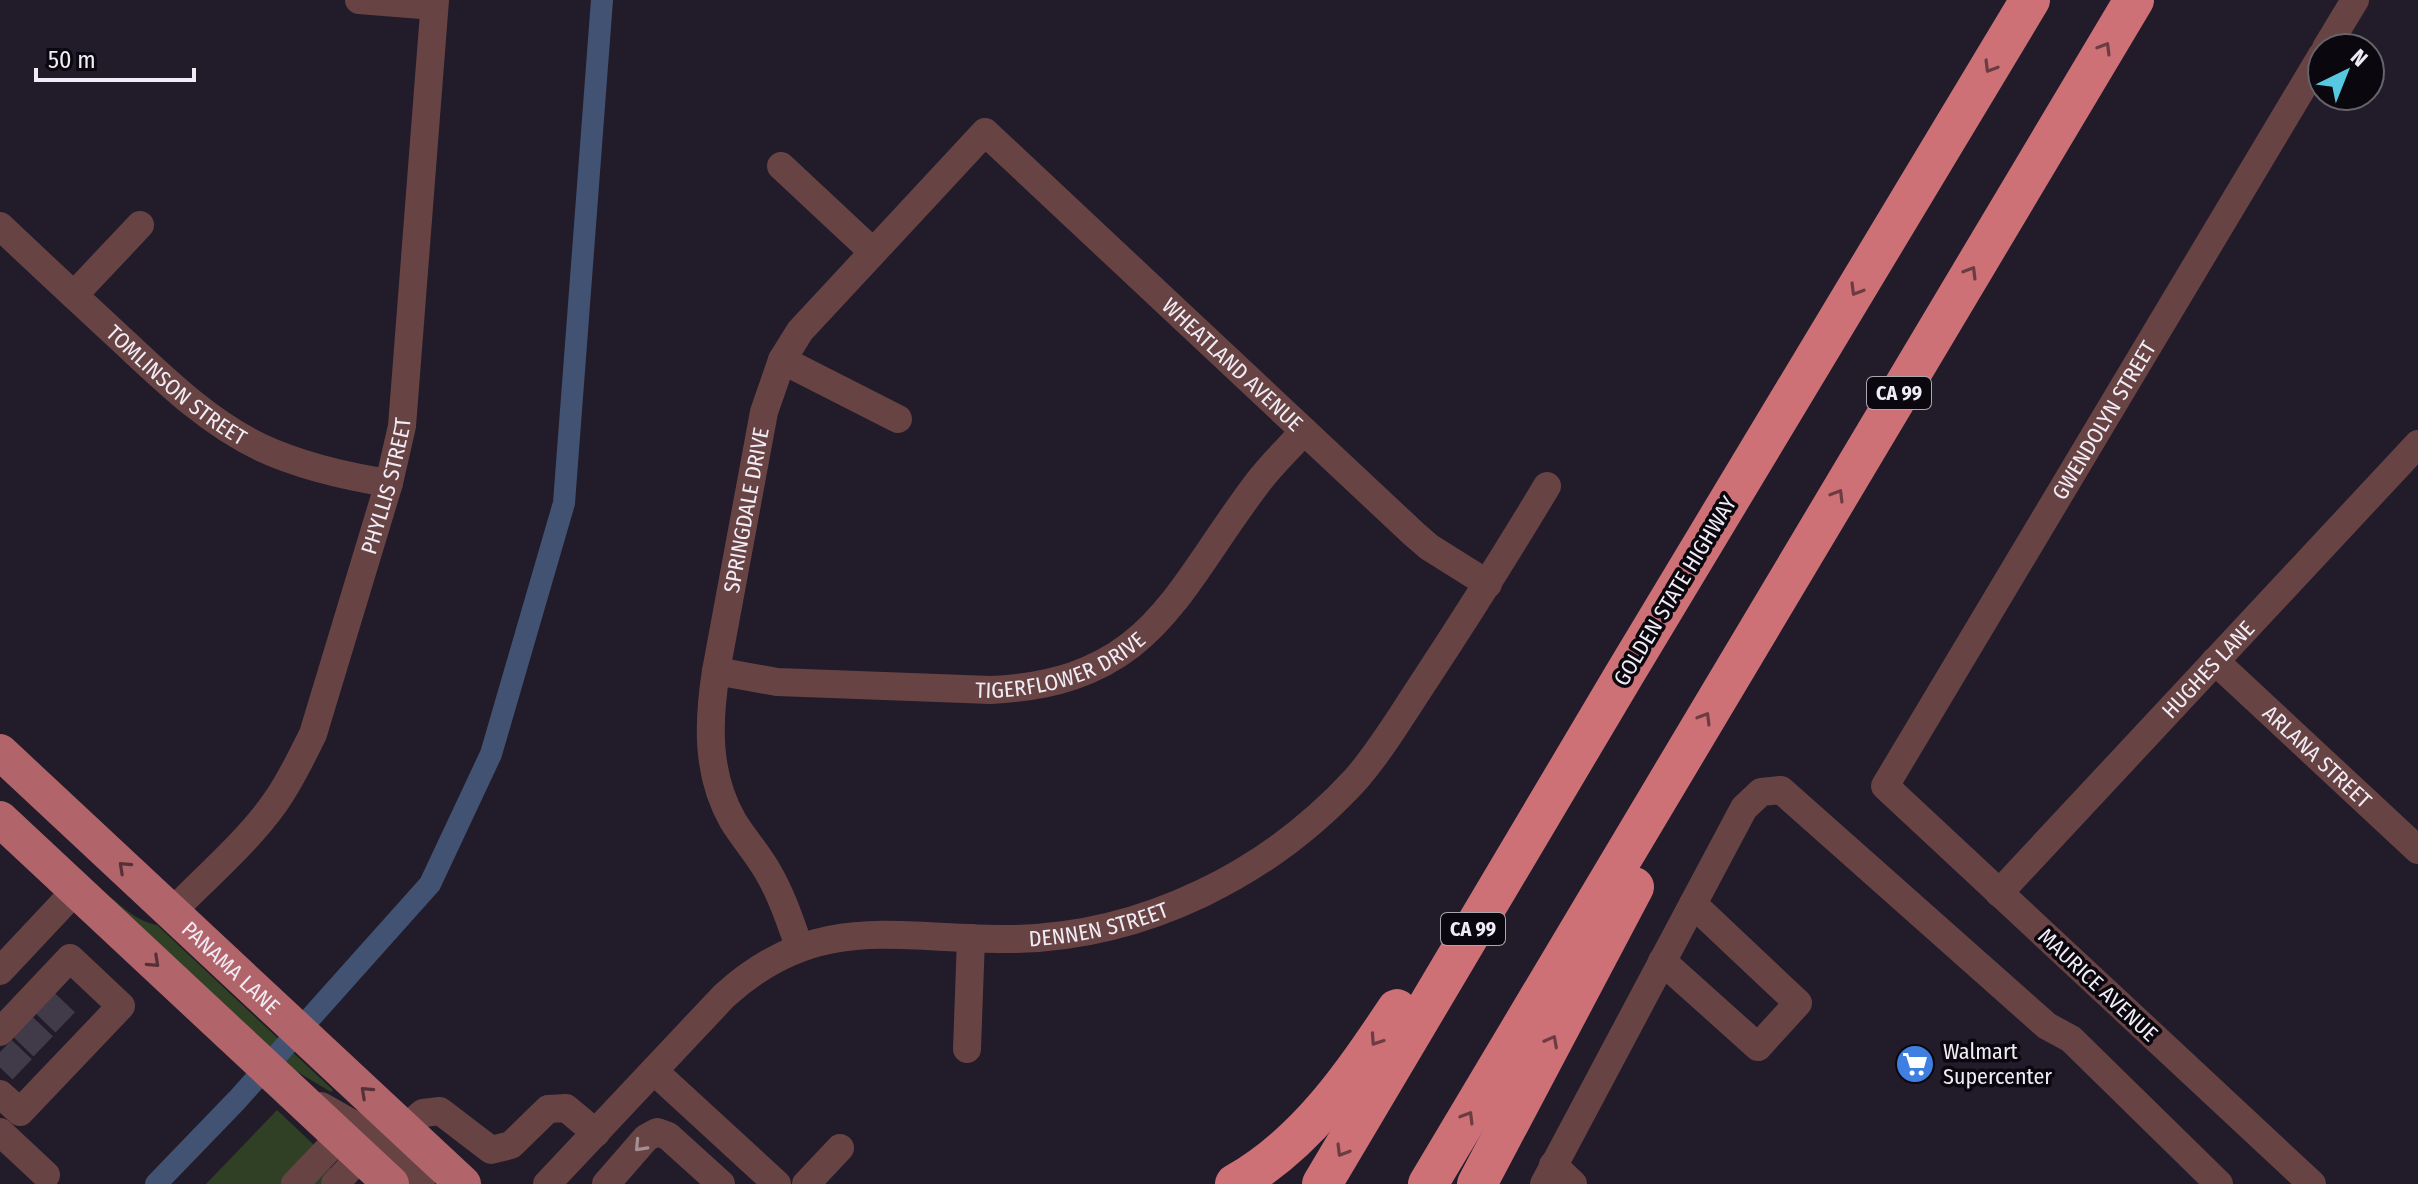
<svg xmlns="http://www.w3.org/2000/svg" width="2418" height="1184" viewBox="0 0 2418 1184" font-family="'Fira Sans Condensed',sans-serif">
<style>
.green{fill:#2f4024}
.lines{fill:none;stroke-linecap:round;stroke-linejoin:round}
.canal{stroke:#425272;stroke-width:22}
.minor-tunnel{stroke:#413a49;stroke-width:28;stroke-dasharray:28 14;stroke-linecap:butt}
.minor{stroke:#684344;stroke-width:28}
.major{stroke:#b16469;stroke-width:36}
.highway{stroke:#cd7177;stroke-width:40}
.oneway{stroke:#6c3c42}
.oneway2{stroke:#553137}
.oneway3{stroke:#a58f94}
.labels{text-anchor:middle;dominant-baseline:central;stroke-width:7;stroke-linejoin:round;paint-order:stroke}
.shield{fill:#0a070e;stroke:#aba7b0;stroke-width:2}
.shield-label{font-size:20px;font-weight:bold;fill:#f0ecf6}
.street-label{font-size:22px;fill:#f0ecf6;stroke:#0a070e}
.poi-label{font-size:22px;fill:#f0ecf6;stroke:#0a070e;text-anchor:start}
</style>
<rect width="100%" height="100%" fill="#221b2a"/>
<g class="green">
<path d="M113,899C127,911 138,921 157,925L333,1090L331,1092L296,1071L112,901Z"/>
<polygon points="277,1110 313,1144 314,1152 347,1184 206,1184"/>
</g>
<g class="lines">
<polyline class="canal" points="156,1184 237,1100 430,884 491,754 564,503 602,0"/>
<g class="minor-tunnel">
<polyline points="45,1003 70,1027"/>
<polyline points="23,1027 48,1051"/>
<polyline points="2,1050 27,1074"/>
</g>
<g class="minor">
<polyline points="359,0 434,6"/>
<polyline points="2326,48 2355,0"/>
<polyline points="781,166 873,252"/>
<path id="s1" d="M0,226C40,264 80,301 121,339C164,379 206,421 260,447C301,466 344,476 389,483"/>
<polyline points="74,295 140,225"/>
<polyline points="782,360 898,419"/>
<path id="s2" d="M2215,661L2418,850"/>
<path id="s3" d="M716,671L777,682L991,690C1153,682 1174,592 1259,481C1273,463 1289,448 1304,431"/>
<path id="s4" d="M1999,893L2418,444"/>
<path id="s5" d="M172,912C206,877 246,843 274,804C290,782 301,758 313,734L389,483L402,426L435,0"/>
<path id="s6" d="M799,946C790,921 782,896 768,872C758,854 744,839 733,821C706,774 708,722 716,671L764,412L782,360L800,331L985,132L1414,534L1429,547L1488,584"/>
<polyline points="1662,961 1758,1047 1798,1003 1693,904"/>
<polyline points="0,971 76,890"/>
<polyline points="0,1032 70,958 121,1006 20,1112 0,1094"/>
<polyline points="967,1049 971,938"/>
<polyline points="654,1071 777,1184"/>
<polyline points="321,1106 363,1130 421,1184"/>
<polyline points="404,1129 423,1113 440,1111 491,1150 511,1145 548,1109 566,1108 596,1133"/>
<polyline points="0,1132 46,1175"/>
<polyline points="1553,1165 1573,1184"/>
<polyline points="295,1184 340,1137"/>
<polyline points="335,1184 361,1156"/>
<path id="s7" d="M547,1184L724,996C819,909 899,941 1015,939C1145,936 1269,874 1356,779C1382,749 1403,713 1425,680C1467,616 1508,551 1547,486"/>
<polyline points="606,1184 646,1138 657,1132 668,1136 721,1184"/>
<polyline points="806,1184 840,1148"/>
<polyline points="1544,1184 1744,808 1761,792 1781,790 2047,1026 2071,1039 2219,1184"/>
<path id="s8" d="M2312,1184L1885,786L2322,55"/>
</g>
<g class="major">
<path id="s9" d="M0,752L463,1184"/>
<polyline points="0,819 391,1184"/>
</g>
<g class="highway">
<path d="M1235,1184C1307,1143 1352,1076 1397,1009"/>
<polyline points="1322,1184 1624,675 2030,0"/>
<polyline points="1428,1184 2134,0"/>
<polyline points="1477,1184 1634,887"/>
</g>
</g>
<defs><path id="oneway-chevron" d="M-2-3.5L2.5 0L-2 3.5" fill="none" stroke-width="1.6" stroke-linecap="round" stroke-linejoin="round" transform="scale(2)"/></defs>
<g class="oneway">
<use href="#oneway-chevron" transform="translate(2105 48) rotate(-59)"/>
<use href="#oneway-chevron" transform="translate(1990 67) rotate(121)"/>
<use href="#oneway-chevron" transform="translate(1971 272) rotate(-59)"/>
<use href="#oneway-chevron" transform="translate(1856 290) rotate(121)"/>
<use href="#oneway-chevron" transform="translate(1838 495) rotate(-59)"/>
<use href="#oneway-chevron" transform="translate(1705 718) rotate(-59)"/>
<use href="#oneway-chevron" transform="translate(1376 1040) rotate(124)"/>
<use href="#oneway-chevron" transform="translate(1552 1041) rotate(-62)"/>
<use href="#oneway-chevron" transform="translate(1468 1117) rotate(-59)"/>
<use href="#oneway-chevron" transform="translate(1342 1151) rotate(121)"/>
</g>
<g class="oneway2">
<use href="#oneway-chevron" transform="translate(124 867) rotate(-137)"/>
<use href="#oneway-chevron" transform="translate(154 962) rotate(43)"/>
<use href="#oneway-chevron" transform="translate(366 1092) rotate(-137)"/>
</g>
<use class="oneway3" href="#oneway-chevron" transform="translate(640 1146) rotate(133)"/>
<defs>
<symbol id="supermarket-disc" viewBox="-11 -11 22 22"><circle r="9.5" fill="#3f7fe0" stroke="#0a070e"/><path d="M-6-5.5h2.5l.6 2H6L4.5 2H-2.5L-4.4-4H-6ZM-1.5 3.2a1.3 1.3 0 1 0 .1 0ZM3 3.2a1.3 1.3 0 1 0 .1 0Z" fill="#fff"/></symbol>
</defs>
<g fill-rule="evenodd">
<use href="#supermarket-disc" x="1893" y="1042" width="44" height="44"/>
</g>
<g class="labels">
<g class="shield">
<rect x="1867" y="377" width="64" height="32" rx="6"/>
<rect x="1441" y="913" width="64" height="32" rx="6"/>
</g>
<g class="shield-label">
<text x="1899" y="393">CA 99</text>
<text x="1473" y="929">CA 99</text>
</g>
<g class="street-label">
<text stroke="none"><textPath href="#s6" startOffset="1260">WHEATLAND AVENUE</textPath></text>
<text stroke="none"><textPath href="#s1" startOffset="238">TOMLINSON STREET</textPath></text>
<text stroke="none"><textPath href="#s8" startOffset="1010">GWENDOLYN STREET</textPath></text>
<text stroke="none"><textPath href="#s5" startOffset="488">PHYLLIS STREET</textPath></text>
<text stroke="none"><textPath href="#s6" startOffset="460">SPRINGDALE DRIVE</textPath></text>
<text transform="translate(1675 591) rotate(-59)">GOLDEN STATE HIGHWAY</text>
<text stroke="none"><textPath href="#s3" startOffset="350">TIGERFLOWER DRIVE</textPath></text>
<text stroke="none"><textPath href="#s4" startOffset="306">HUGHES LANE</textPath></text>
<text stroke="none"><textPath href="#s2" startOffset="140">ARLANA STREET</textPath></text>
<text stroke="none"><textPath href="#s7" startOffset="650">DENNEN STREET</textPath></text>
<text stroke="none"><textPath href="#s9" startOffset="316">PANAMA LANE</textPath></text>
<text transform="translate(2098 985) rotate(43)">MAURICE AVENUE</text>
</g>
<g class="poi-label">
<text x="1943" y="1051">Walmart<tspan x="1943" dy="25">Supercenter</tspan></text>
</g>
</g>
<g transform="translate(2346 72) rotate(43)"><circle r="38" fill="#0a070e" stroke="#66636b" stroke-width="2"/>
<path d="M0-6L14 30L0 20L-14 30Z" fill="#56c9e0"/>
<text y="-12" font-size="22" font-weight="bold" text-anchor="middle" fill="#f0ecf6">N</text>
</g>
<path d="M36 68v12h158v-12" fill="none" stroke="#f0ecf6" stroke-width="4"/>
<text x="48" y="68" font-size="24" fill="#f0ecf6" stroke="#0a070e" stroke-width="6" paint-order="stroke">50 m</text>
</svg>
